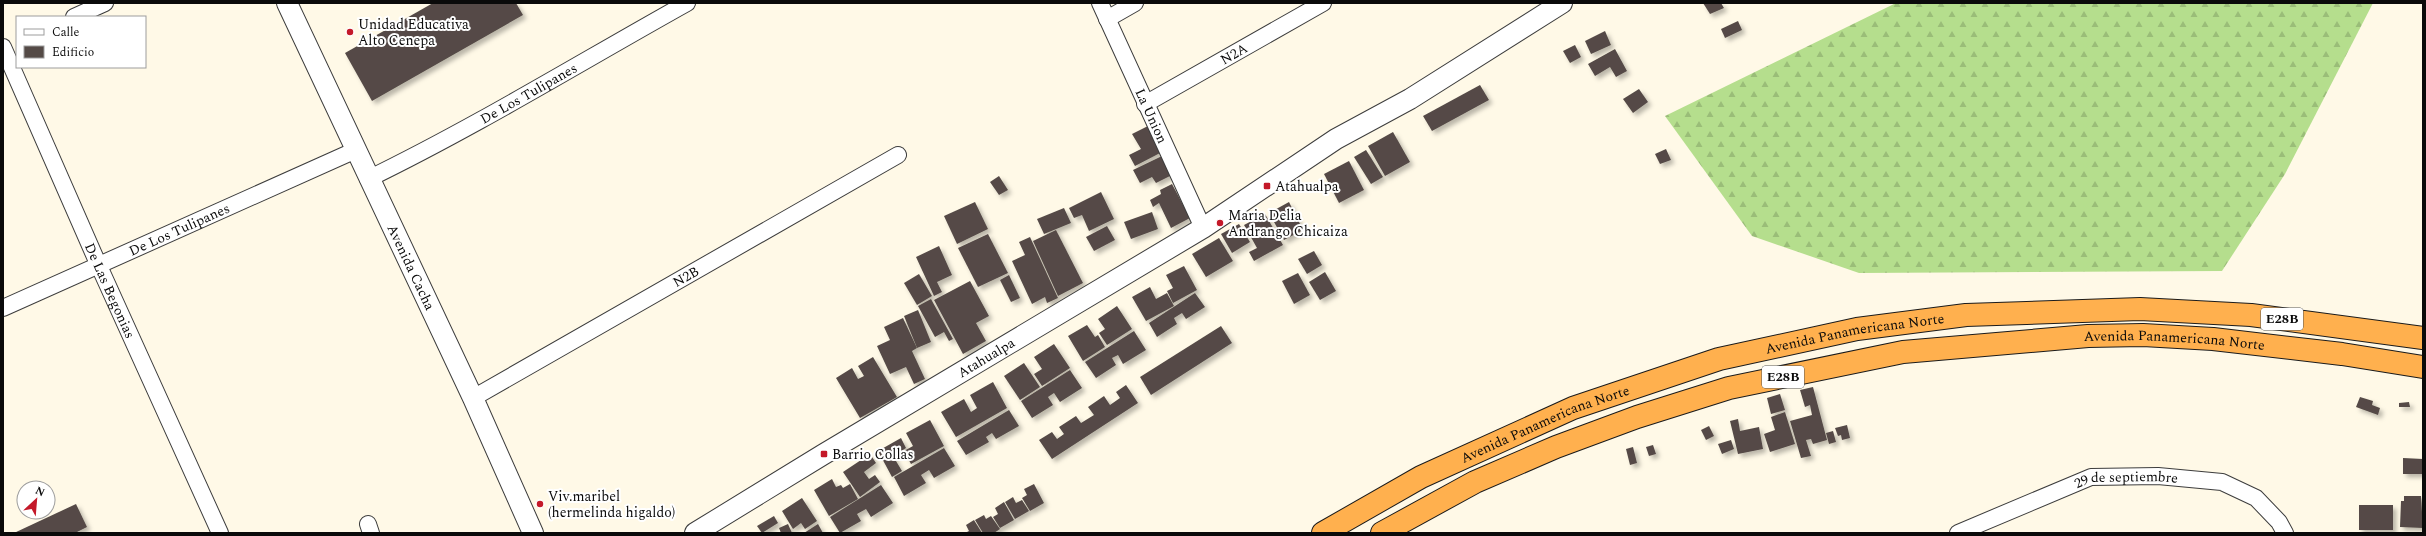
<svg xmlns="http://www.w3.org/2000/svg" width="2426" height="536" viewBox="0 0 2426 536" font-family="Spectral,serif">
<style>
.forest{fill:url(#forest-firs)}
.building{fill:#544a46;filter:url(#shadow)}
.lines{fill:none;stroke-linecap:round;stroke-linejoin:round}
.minor-casing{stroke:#3d3d3d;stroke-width:18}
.tertiary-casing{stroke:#3d3d3d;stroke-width:22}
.trunk-casing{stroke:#1b1b1b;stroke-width:24}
.minor{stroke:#fff;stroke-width:16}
.tertiary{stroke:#fff;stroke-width:20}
.trunk{stroke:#ffb04e;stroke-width:22}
.poi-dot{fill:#c41929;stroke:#fff;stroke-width:1.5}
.labels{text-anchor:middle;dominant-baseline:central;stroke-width:4;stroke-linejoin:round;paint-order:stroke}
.shield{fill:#fff;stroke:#545454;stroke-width:1}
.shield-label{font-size:13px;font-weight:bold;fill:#0a0a0a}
.poi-label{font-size:14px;fill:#0a0a0a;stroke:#fff;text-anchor:start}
.street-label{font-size:14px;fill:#0a0a0a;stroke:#fff}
</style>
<defs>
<pattern id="forest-firs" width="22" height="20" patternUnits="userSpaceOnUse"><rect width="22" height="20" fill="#b5de8d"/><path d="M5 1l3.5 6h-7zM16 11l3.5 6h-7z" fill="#9abd78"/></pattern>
<filter id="shadow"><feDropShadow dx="3.5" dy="3.5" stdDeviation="2" flood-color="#0004"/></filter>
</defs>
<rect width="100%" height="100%" fill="#fff9e7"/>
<polygon class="forest" points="1896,3 2373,3 2285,174 2222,271 1859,273 1752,236 1665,116"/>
<g class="building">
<polygon points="433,3 516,3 523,15 372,101 345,53"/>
<polygon points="1703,3 1721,3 1724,8 1710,14"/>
<polygon points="1738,21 1742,30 1725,38 1721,29"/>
<polygon points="1605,31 1611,45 1591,54 1585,41"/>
<polygon points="1575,45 1581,57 1570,63 1563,51"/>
<polygon points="1615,49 1627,71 1616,77 1610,67 1595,76 1588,64"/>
<polygon points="1480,85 1489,100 1432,131 1423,116"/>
<polygon points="1639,89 1648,102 1633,113 1623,99"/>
<polygon points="1148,126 1162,152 1135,166 1129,155 1141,149 1132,134"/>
<polygon points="1393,132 1410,162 1385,176 1368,146"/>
<polygon points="1666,149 1671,160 1660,164 1655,154"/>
<polygon points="1366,150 1383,177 1371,184 1354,157"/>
<polygon points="1162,156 1172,175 1156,183 1152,177 1140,183 1133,170"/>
<polygon points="1349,161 1364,190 1339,203 1324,174"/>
<polygon points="999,176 1008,190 999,195 990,182"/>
<polygon points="1172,184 1190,218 1171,228 1159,203 1153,207 1150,200 1161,194 1160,190"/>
<polygon points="1101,192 1114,219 1089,231 1082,215 1074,218 1069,208"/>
<polygon points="975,202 988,229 957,244 944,216"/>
<polygon points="1289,202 1303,230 1284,240 1269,213"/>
<polygon points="1064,208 1071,223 1044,234 1037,219"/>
<polygon points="1152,212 1158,229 1131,239 1124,222"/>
<polygon points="1265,214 1283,245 1254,261 1249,252 1257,248 1244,225"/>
<polygon points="1239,224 1250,242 1232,253 1221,234"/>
<polygon points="1107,226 1115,240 1094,251 1086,237"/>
<polygon points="1056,230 1083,283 1058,296 1033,241"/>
<polygon points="988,234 1008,273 978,287 958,248"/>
<polygon points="1030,237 1058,298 1047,303 1045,297 1032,304 1012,261 1025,255 1019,242"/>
<polygon points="1219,238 1233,261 1206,277 1192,254"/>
<polygon points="939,246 952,275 937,282 942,292 934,296 916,257"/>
<polygon points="1314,251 1322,265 1307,274 1298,259"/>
<polygon points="1184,266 1197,290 1173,303 1167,291 1173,288 1166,275"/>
<polygon points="1325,272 1336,291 1320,300 1309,282"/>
<polygon points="1298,273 1310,295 1294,304 1282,281"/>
<polygon points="919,274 932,296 917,305 904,283"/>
<polygon points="1009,275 1020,298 1011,302 1000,280"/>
<polygon points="970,281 989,316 976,323 986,341 963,354 934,300"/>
<polygon points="1150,287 1156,299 1167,293 1174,306 1146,321 1132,297"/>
<polygon points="1195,293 1205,307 1186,319 1182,313 1174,318 1177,324 1157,337 1149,323"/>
<polygon points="931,299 953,339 949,341 944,332 935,337 918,306"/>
<polygon points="1117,306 1132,329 1107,345 1099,333 1105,329 1098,319"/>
<polygon points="918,310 931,342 917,348 904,316"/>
<polygon points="903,318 917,348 912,351 925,379 914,384 906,367 890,374 877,346 890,340 884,327"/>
<polygon points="1087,325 1095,337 1098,335 1105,347 1083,361 1068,336"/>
<polygon points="1221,326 1232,343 1151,395 1140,377"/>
<polygon points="1134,331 1146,350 1123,364 1118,355 1112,358 1116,365 1096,378 1085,362"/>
<polygon points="1054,344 1070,368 1042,386 1034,374 1042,369 1034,357"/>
<polygon points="873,357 897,397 860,418 836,378 852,368 858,379 864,376 858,366"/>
<polygon points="1024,363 1040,387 1020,400 1004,376"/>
<polygon points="1070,370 1082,388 1060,402 1054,393 1048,397 1053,405 1032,418 1021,401"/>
<polygon points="993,382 1007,408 956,437 941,412 964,399 971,412 977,408 970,395"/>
<polygon points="1126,385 1138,403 1052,459 1039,440 1052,432 1057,439 1064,434 1059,427 1076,416 1081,423 1094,415 1088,407 1104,396 1110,405 1120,398 1116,392"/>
<polygon points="1813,387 1827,440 1813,444 1811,439 1806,440 1811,456 1801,458 1790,421 1812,415 1810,405 1805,407 1800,390"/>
<polygon points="1780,394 1785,410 1771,414 1767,398"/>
<polygon points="2360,397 2373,401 2372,405 2380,408 2378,415 2356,407"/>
<polygon points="2409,402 2410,407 2399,407 2399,403"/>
<polygon points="1009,410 1019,426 996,439 992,433 986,437 989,442 966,455 957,441"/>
<polygon points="1785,412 1795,444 1770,452 1764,434 1775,430 1771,417"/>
<polygon points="1738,419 1740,431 1759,427 1763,449 1738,454 1730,421"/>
<polygon points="930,420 944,446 911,464 904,451 913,446 906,433"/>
<polygon points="1847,425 1850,438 1842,440 1841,435 1838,436 1835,428"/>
<polygon points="1709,426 1714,436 1706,440 1701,430"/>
<polygon points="1833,431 1836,442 1829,444 1826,433"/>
<polygon points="901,438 906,448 893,456 902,471 892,477 878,451"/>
<polygon points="1731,440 1734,449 1722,454 1718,444"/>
<polygon points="1653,445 1656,454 1649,456 1646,447"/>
<polygon points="1633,447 1637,463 1630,465 1626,449"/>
<polygon points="944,448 955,466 934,478 929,470 921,475 926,483 904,496 894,477"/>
<polygon points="870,454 876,463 864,472 869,479 875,475 880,482 860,497 843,472"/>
<polygon points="2403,458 2423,459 2423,474 2403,474"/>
<polygon points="832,479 836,487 841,485 843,488 850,484 858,499 829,516 814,490"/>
<polygon points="1034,484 1044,503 1030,511 1022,498 1027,495 1024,489"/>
<polygon points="881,485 893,503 871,517 866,509 857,514 861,521 840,533 830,517"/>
<polygon points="2404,496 2421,496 2423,528 2400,527 2401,501 2404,501"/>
<polygon points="1013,497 1016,503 1022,500 1029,511 1015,519 1005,502"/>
<polygon points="802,498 817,521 805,529 801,523 793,529 782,511"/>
<polygon points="1004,502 1014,520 1000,528 993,517 998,514 995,508"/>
<polygon points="76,504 87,527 75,533 14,533"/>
<rect x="2359" y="505" width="34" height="25"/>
<polygon points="984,515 986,519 991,516 1000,529 994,533 983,533 975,520"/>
<polygon points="774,516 778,523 762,533 757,526"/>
<polygon points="974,520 982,533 965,533 969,531 966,525"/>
<polygon points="788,524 792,533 781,533 779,528"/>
<polygon points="818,524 823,533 804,533"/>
</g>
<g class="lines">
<defs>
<g id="minor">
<path id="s1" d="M1100,3L1203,228"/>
<polyline points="74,17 105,3"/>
<polyline points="1107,19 1135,3"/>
<path id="s2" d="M3,47L99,266L220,533"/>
<path id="s3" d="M1145,104L1323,3"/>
<path id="s4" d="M368,179C477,126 581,62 687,3"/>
<path id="s5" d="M3,308L356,150"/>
<path id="s6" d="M473,398L898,155"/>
<polyline points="368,524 371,533"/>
<path id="s7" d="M1958,533L2091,477L2158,476L2222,482L2256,498L2279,522L2285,533"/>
</g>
<g id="tertiary">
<path id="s8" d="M287,3L473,398L533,533"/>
<path id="s9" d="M695,533L824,454L1203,228L1336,139L1410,99L1562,3"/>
</g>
<g id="trunk">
<path id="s10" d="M1323,533L1421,477L1573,408L1719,359L1857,329L1966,315L2140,309L2251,315L2423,338"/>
<path id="s11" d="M1382,533L1475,482L1556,447L1637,417L1729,388L1903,352L2088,336L2143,335L2213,339L2342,354L2423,367"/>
</g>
</defs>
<use href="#minor" class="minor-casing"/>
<use href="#tertiary" class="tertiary-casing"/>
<use href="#trunk" class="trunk-casing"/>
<use href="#minor" class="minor"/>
<use href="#tertiary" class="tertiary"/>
<use href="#trunk" class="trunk"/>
</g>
<g class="poi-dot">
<circle cx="350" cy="32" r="4"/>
<rect x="1263" y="182" width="8" height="8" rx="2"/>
<circle cx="1220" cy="223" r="4"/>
<rect x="820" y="450" width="8" height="8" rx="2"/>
<circle cx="540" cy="504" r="4"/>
</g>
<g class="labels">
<g class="shield">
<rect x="2261" y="308" width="42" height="22" rx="3"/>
<rect x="1762" y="366" width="42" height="22" rx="3"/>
</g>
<g class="shield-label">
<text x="2282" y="319">E28B</text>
<text x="1783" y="377">E28B</text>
</g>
<g class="poi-label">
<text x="358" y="24">Unidad Educativa<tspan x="358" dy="16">Alto Cenepa</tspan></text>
<text x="1275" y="186">Atahualpa</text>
<text x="1228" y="215">Maria Delia<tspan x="1228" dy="16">Andrango Chicaiza</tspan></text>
<text x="832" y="454">Barrio Collas</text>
<text x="548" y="496">Viv.maribel<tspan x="548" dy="16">(hermelinda higaldo)</tspan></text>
</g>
<g class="street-label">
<text stroke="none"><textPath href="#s3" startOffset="102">N2A</textPath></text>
<text stroke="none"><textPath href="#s4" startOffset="182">De Los Tulipanes</textPath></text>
<text stroke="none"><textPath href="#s1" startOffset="124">La Union</textPath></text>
<text stroke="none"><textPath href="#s5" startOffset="193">De Los Tulipanes</textPath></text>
<text stroke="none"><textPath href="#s8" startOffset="292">Avenida Cacha</textPath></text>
<text stroke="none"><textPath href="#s6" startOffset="245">N2B</textPath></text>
<text stroke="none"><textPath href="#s2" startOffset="266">De Las Begonias</textPath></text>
<text stroke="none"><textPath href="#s10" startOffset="572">Avenida Panamericana Norte</textPath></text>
<text stroke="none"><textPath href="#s11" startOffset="827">Avenida Panamericana Norte</textPath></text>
<text stroke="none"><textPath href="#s9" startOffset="340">Atahualpa</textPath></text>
<text stroke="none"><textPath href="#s10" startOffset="248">Avenida Panamericana Norte</textPath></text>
<text stroke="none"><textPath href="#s7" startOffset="179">29 de septiembre</textPath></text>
</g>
</g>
<rect width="2426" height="536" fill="none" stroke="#0a0a0a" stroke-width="8"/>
<rect x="16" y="16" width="130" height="52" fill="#ffffff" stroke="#9d9d9d"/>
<rect x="24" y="29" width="20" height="6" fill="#ffffff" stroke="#9d9d9d"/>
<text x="52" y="36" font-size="12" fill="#0a0a0a">Calle</text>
<rect x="24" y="46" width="20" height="12" fill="#544a46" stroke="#9d9d9d"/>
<text x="52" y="56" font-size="12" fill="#0a0a0a">Edificio</text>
<g transform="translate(36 500) rotate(26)"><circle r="19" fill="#ffffff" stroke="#9d9d9d"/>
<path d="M0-3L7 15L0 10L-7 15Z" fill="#c41929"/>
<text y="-6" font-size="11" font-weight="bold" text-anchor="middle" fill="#0a0a0a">N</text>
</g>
</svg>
